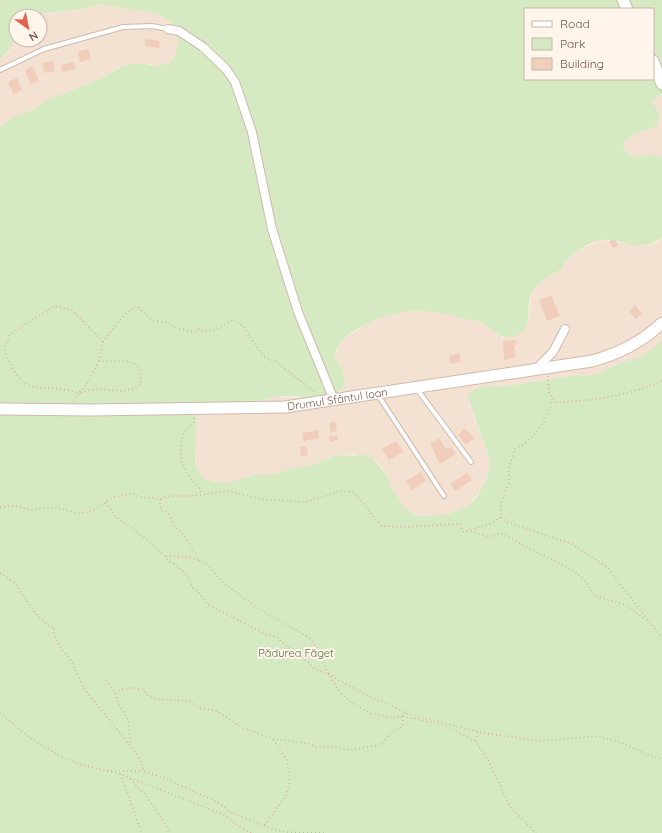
<svg xmlns="http://www.w3.org/2000/svg" width="662" height="833" viewBox="0 0 662 833" font-family="Quicksand,sans-serif">
<style>
.residential{fill:#f3e2d2}
.green{fill:#d5e9c3;fill-rule:evenodd}
.building{fill:#f1cdbc}
.lines{fill:none;stroke-linecap:round;stroke-linejoin:round}
.lane-casing{stroke:#cfbaae;stroke-width:6}
.street-casing{stroke:#cfbaae;stroke-width:10}
.secondary-casing{stroke:#d2b9ab;stroke-width:13}
.path{stroke:#d5b09f;stroke-width:1.5;stroke-dasharray:1 3;stroke-linecap:butt}
.lane{stroke:#fff;stroke-width:4}
.street{stroke:#fff;stroke-width:8}
.secondary{stroke:#fff;stroke-width:11}
.labels{text-anchor:middle;dominant-baseline:central;stroke-width:4;stroke-linejoin:round;paint-order:stroke}
.street-label{font-size:11px;fill:#74564a;stroke:#fff5ea}
.park-label{font-size:11px;fill:#567942;stroke:#fff5ea}
</style>
<rect width="100%" height="100%" fill="#fcf1e4"/>
<g class="residential">
<polygon points="99,4 155,13 169,20 175,29 178,46 172,61 162,66 140,63 118,68 98,80 45,101 36,108 15,117 0,127 0,59 8,53 16,40 40,40 40,16 38,16 46,13 78,10"/>
<polygon points="662,93 662,158 655,156 639,157 628,155 623,145 626,140 635,133 656,126 657,121 651,103"/>
<polygon points="662,237 662,341 660,343 641,357 620,363 594,375 572,376 513,385 479,387 469,393 469,403 488,455 490,466 483,487 469,505 448,514 425,516 414,515 405,509 390,485 387,474 376,461 355,454 330,458 309,466 292,468 271,475 253,475 226,483 209,481 204,479 198,470 194,448 197,403 247,405 278,396 306,398 341,391 344,386 344,376 335,356 340,341 368,323 394,313 415,310 442,312 485,324 502,337 513,337 526,327 529,316 531,294 533,289 542,279 565,265 575,252 601,240 645,246 656,243"/>
</g>
<path class="green" d="M0,0H662V93L651,103C661,111 660,116 656,126C644,132 629,132 623,145C629,166 648,150 662,158V237C637,256 627,238 602,240C593,241 581,248 575,253C570,255 569,261 565,264C555,276 542,276 533,290C523,305 537,330 513,337C500,340 494,329 484,324C476,320 466,320 458,317C421,306 393,309 359,328C346,336 338,340 335,356L342,370L345,381L344,386L337,394L316,400L295,396H278L247,405L197,403L195,459L198,470L204,479L215,482L226,483L254,475H271L292,468L309,466L336,456L366,455L371,457L387,475L390,485L405,508L414,515L425,516L448,514L469,505L477,497L485,482L490,466L488,455L468,398L469,393L479,387L513,385L572,376L594,375L620,363L641,357L662,341V833H0V127L15,117L36,108L45,101L98,80L123,66L140,63L156,66L167,64L172,61L178,46L175,29L169,20L155,13L99,4L83,9L46,13L38,16H16C16,39 17,44 0,59ZM525,9H653V79H525Z"/>
<g class="building">
<polygon points="145,39 160,41 159,48 145,46"/>
<polygon points="88,49 91,59 80,62 78,51"/>
<polygon points="53,61 55,71 44,73 42,63"/>
<polygon points="74,62 76,69 62,72 61,65"/>
<polygon points="33,66 39,81 30,84 25,70"/>
<polygon points="17,78 22,90 13,94 8,82"/>
<polygon points="615,239 618,246 613,248 609,241"/>
<polygon points="551,295 560,316 547,321 539,300"/>
<polygon points="635,305 642,314 636,319 629,311"/>
<polygon points="516,340 517,345 514,345 515,358 504,360 503,341"/>
<polygon points="459,353 461,362 451,364 449,356"/>
<polygon points="335,421 337,431 331,433 329,423"/>
<polygon points="465,428 474,438 466,445 458,435"/>
<polygon points="318,430 319,438 304,441 302,433"/>
<polygon points="337,435 338,440 330,442 329,436"/>
<polygon points="439,438 446,449 451,447 456,454 440,464 430,444"/>
<polygon points="396,441 403,452 389,460 382,449"/>
<polygon points="306,446 308,455 301,456 300,447"/>
<polygon points="421,472 426,481 411,490 406,481"/>
<polygon points="467,473 472,480 455,491 450,484"/>
</g>
<g class="lines">
<defs>
<g id="lane">
<polyline points="0,70 44,49 123,27 152,26 168,29"/>
<polyline points="417,389 471,462"/>
<polyline points="378,395 444,496"/>
</g>
<g id="street">
<polyline points="168,29 179,31 203,47 226,69 235,82 252,132 272,229 298,312 334,400"/>
<polyline points="536,369 553,352 565,329"/>
</g>
<g id="secondary">
<polyline points="623,0 627,9"/>
<polyline points="653,61 662,84"/>
<path id="s1" d="M0,409L91,410L285,407L592,361C618,354 642,342 662,323"/>
</g>
</defs>
<use href="#lane" class="lane-casing"/>
<use href="#street" class="street-casing"/>
<use href="#secondary" class="secondary-casing"/>
<g class="path">
<path d="M103,342L124,315L137,306L153,321L166,322L176,328L194,332L198,329C212,335 221,327 233,319L243,326L263,356L276,362L316,393"/>
<path d="M548,376L549,392L556,402C592,401 628,396 662,381"/>
<path d="M74,402L79,393C86,391 94,389 101,389C116,390 128,394 141,384L140,372L137,365L126,361H99L103,342L72,310L54,306L10,334L4,350C27,404 35,380 79,393L88,382L99,361"/>
<path d="M194,418V423C183,430 181,436 181,449C180,467 189,477 201,490V494"/>
<polyline points="161,499 160,503 161,510 168,513 175,527 181,532 189,542 199,560 207,564 221,581 256,607 310,638 317,648 327,671 337,688 348,700 369,713 393,718 403,716 405,713"/>
<polyline points="106,502 115,516 149,541 170,562 176,565 188,576 193,588 198,591 207,604 265,634 277,637 285,645 294,649 315,669 328,674 368,696 389,704 405,713 483,733 541,741 598,736 622,743 650,756 662,759"/>
<path d="M0,507L17,506L31,510L47,508H59L80,514L94,510L114,497L132,493L139,497L161,499L169,496H192L229,491L260,499L306,502L340,491L354,492L381,526L405,527L460,524L463,532L490,524L501,517V503L509,482V467L515,449C532,441 550,419 552,399"/>
<polyline points="501,517 507,522 572,544 607,567 662,638"/>
<polyline points="471,531 488,537 497,534 505,534 524,546 573,570 586,582 595,596 626,605 646,620"/>
<polyline points="166,556 188,557 199,560"/>
<path d="M0,573L14,582L36,614L50,627H54C52,637 59,645 65,653C76,666 79,683 89,695C102,711 115,726 127,742C133,750 144,761 143,771L164,778L220,803L230,812L273,829L286,832L326,833"/>
<polyline points="106,680 115,693 119,705 128,719 131,746"/>
<path d="M115,693C122,687 136,687 144,690L147,695L156,699L189,701L200,708L217,711L243,728L274,739L310,744L315,747H337L349,750L375,746L384,742L389,734L402,727L403,720L400,716"/>
<polyline points="0,713 29,737 56,754 79,764 120,774 192,802 224,815 242,828 252,833"/>
<polyline points="403,716 444,725 476,742"/>
<polyline points="477,732 476,742 488,760 510,807 536,833"/>
<polyline points="107,771 143,771"/>
<polyline points="120,774 142,833"/>
<polyline points="130,779 147,797 171,833"/>
<polyline points="265,825 286,795 290,781 287,760 272,738"/>
</g>
<use href="#lane" class="lane"/>
<use href="#street" class="street"/>
<use href="#secondary" class="secondary"/>
</g>
<g class="labels">
<g class="street-label">
<text stroke="none"><textPath href="#s1" startOffset="338">Drumul Sfântul Ioan</textPath></text>
</g>
<g class="park-label">
<text x="296" y="653">Pădurea Făget</text>
</g>
</g>
<rect x="524" y="8" width="130" height="72" fill="#fff5ea" stroke="#c7b5aa"/>
<rect x="532" y="21" width="20" height="6" fill="#ffffff" stroke="#c7b5aa"/>
<text x="560" y="28" font-size="12" fill="#74564a">Road</text>
<rect x="532" y="38" width="20" height="12" fill="#d5e9c3" stroke="#c7b5aa"/>
<text x="560" y="48" font-size="12" fill="#74564a">Park</text>
<rect x="532" y="58" width="20" height="12" fill="#f1cdbc" stroke="#c7b5aa"/>
<text x="560" y="68" font-size="12" fill="#74564a">Building</text>
<g transform="translate(28 28) rotate(147)"><circle r="19" fill="#fff5ea" stroke="#c7b5aa"/>
<path d="M0-3L7 15L0 10L-7 15Z" fill="#e4624b"/>
<text y="-6" font-size="11" font-weight="bold" text-anchor="middle" fill="#74564a">N</text>
</g>
</svg>
